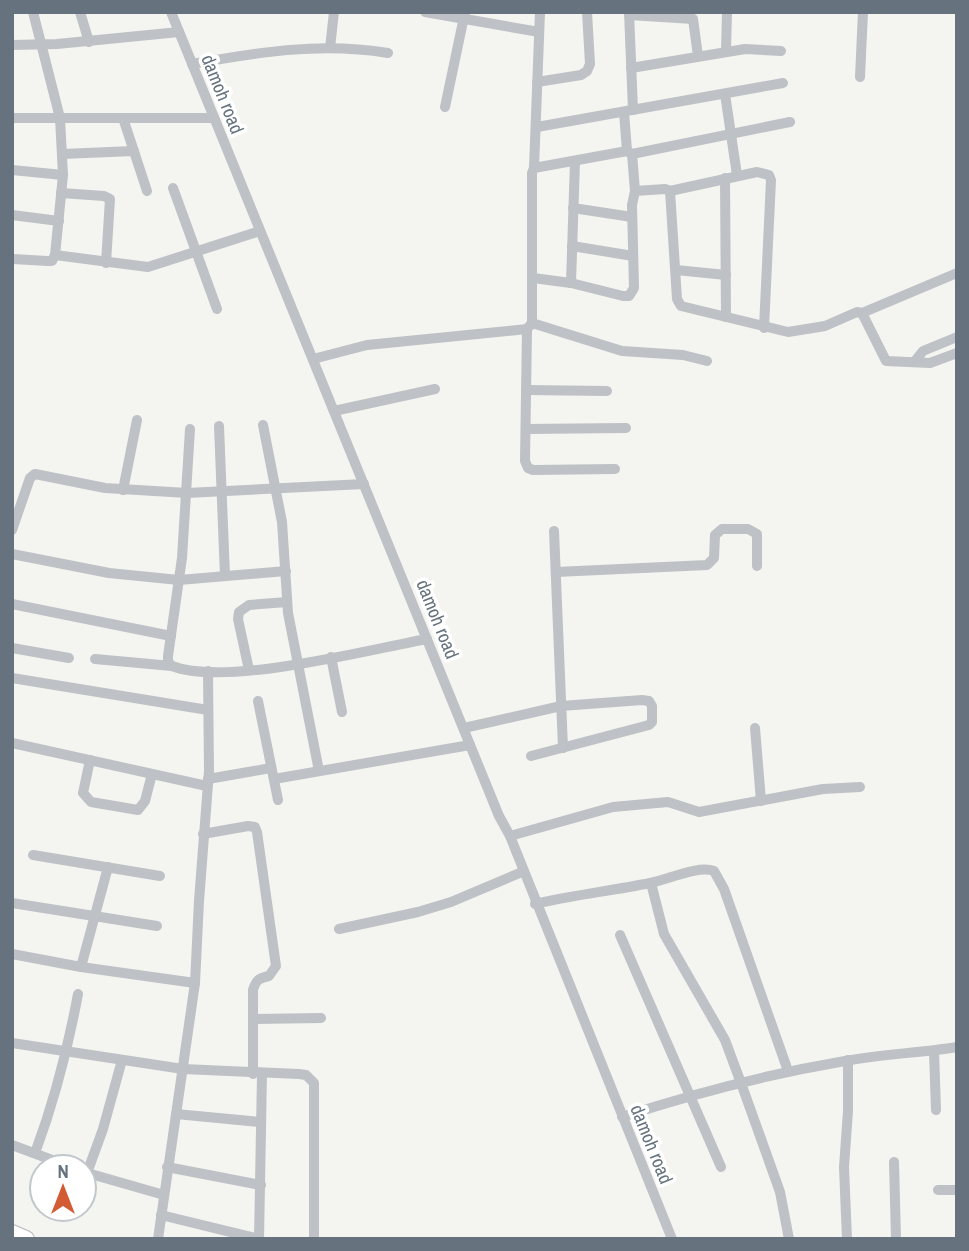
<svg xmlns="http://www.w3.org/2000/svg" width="969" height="1251" viewBox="0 0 969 1251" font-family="'Archivo Narrow',sans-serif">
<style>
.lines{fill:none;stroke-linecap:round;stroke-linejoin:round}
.primary-casing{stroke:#b4b7ba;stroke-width:18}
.street{stroke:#bec1c5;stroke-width:10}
.primary{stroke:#fff;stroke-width:16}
.labels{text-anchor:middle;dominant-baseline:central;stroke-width:7;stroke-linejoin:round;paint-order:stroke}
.street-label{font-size:19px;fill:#66737f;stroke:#fff}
</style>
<rect width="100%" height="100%" fill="#f4f4f1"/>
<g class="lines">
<defs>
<polyline id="primary" points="12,1233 26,1239"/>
</defs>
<use href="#primary" class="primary-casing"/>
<g class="street">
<polyline points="80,12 89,42"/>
<polyline points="171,12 499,816 510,836 672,1239"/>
<polyline points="425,12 539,32"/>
<polyline points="629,12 633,110"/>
<polyline points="629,15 693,19 698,56"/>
<polyline points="12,45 57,44 179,32"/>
<polyline points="330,48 334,12"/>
<polyline points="726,51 727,12"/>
<path d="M192,64C259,52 321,42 388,53"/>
<polyline points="631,68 745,49 781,51"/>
<polyline points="860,77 863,12"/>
<polyline points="537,82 581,75 587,71 590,64 587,12"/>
<polyline points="725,94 737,175"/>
<polyline points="445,107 465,12"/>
<polyline points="624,112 627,151"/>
<polyline points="12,118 214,118"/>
<polyline points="123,118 147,191"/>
<polyline points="537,127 783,83"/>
<polyline points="62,154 134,151"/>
<polyline points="632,154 790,122"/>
<polyline points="534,168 540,12"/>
<polyline points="12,170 63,175"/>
<polyline points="725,178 726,317"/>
<polyline points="173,188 217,309"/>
<polyline points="670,191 757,172 769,175 771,180 764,328"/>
<polyline points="61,193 104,196 110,199 106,263"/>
<polyline points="573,208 632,217"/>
<polyline points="12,215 59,221"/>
<polyline points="572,246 633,256"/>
<polyline points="55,255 148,267 260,231"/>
<polyline points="13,259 47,261 52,261 55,255 63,175 60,118 33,12"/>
<polyline points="676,270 726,275"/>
<polyline points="533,278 571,283 623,296 629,296 634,288 632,205 635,191"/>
<polyline points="571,283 575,161"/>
<polyline points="862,313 957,273"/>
<polyline points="532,323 622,351 683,355 707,361"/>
<polyline points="527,329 525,461 528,468 533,470 615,469"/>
<polyline points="313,359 367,345 527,329 532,323 532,173 534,168 627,151 632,154 635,191 665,189 670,191 677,299 681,306 788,332 825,326 857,312 862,313 886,361 930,363 957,353"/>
<polyline points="915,361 923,351 957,337"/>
<polyline points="526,390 607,391"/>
<polyline points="334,411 435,389"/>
<polyline points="263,425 282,522 288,613 319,771"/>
<polyline points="219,426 225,576"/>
<path d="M190,429L182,558L168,656V662L172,666C226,687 367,650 427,639"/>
<polyline points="526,429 626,428"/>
<polyline points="123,490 137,420"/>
<polyline points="12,530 30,478 35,474 105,488 187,493 364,484"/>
<polyline points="554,531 563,748"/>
<polyline points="12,554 109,573 179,580 286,571"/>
<polyline points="556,572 707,565 714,558 715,535 722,529 748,529 757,534 757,566"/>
<polyline points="12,604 171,636"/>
<polyline points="12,648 69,658"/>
<polyline points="331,657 342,712"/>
<polyline points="95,659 172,666"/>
<polyline points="249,670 238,619 239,612 249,605 287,602"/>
<polyline points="12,678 208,710"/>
<polyline points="258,701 278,800"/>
<polyline points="464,728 561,706 642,700 649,701 652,706 652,722 649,725 531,756"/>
<polyline points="755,728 761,801"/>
<polyline points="12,743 207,786"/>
<polyline points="90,760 83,793 91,802 138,810 145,801 152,774"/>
<polyline points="208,779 271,768"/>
<polyline points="274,779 470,745"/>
<path d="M203,834L248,826L255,827L257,832L276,966L269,976C259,978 256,980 253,990V1074"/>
<polyline points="510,836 613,807 668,802 699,812 823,789 860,787"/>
<polyline points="33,855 160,876"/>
<polyline points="651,883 664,934 725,1040 741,1083 780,1192 789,1239"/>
<polyline points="12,903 157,926"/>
<path d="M535,904C573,895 611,891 650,883C667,880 698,865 714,871L724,889L788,1071"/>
<polyline points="339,929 418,912 451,902 522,872"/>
<polyline points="620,935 721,1167"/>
<polyline points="12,954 81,967 195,983"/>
<polyline points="81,967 108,867"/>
<polyline points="253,1019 321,1018"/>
<polyline points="12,1043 183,1069 299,1074 306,1075 314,1083 314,1239"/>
<polyline points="934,1051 936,1110"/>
<polyline points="176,1114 260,1122"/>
<path d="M622,1117C695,1093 769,1074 845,1061C882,1054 920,1053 957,1047"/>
<polyline points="12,1145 71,1167"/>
<path d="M35,1153C54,1102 68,1048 78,994"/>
<polyline points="894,1162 896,1239"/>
<polyline points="167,1167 261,1185"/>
<polyline points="84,1172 164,1195"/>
<polyline points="87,1173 103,1129 122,1060"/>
<polyline points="938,1190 957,1190"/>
<polyline points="161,1215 259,1239"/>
<polyline points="158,1239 195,983 199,901 209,771 208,671"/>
<polyline points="259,1239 262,1074"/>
<polyline points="847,1239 844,1167 848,1111 848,1060"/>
</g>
<use href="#primary" class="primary"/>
</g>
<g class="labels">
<g class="street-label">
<text transform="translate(223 94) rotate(68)">damoh road</text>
<text transform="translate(438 619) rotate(68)">damoh road</text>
<text transform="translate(652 1144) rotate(68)">damoh road</text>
</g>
</g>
<rect width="969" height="1251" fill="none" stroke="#66737f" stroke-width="28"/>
<g transform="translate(63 1188)"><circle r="33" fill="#ffffff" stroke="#c2c7cc" stroke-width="2"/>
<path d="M0-5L12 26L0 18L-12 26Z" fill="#d25b33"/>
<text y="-10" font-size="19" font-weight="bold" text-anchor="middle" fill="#66737f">N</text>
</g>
</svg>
